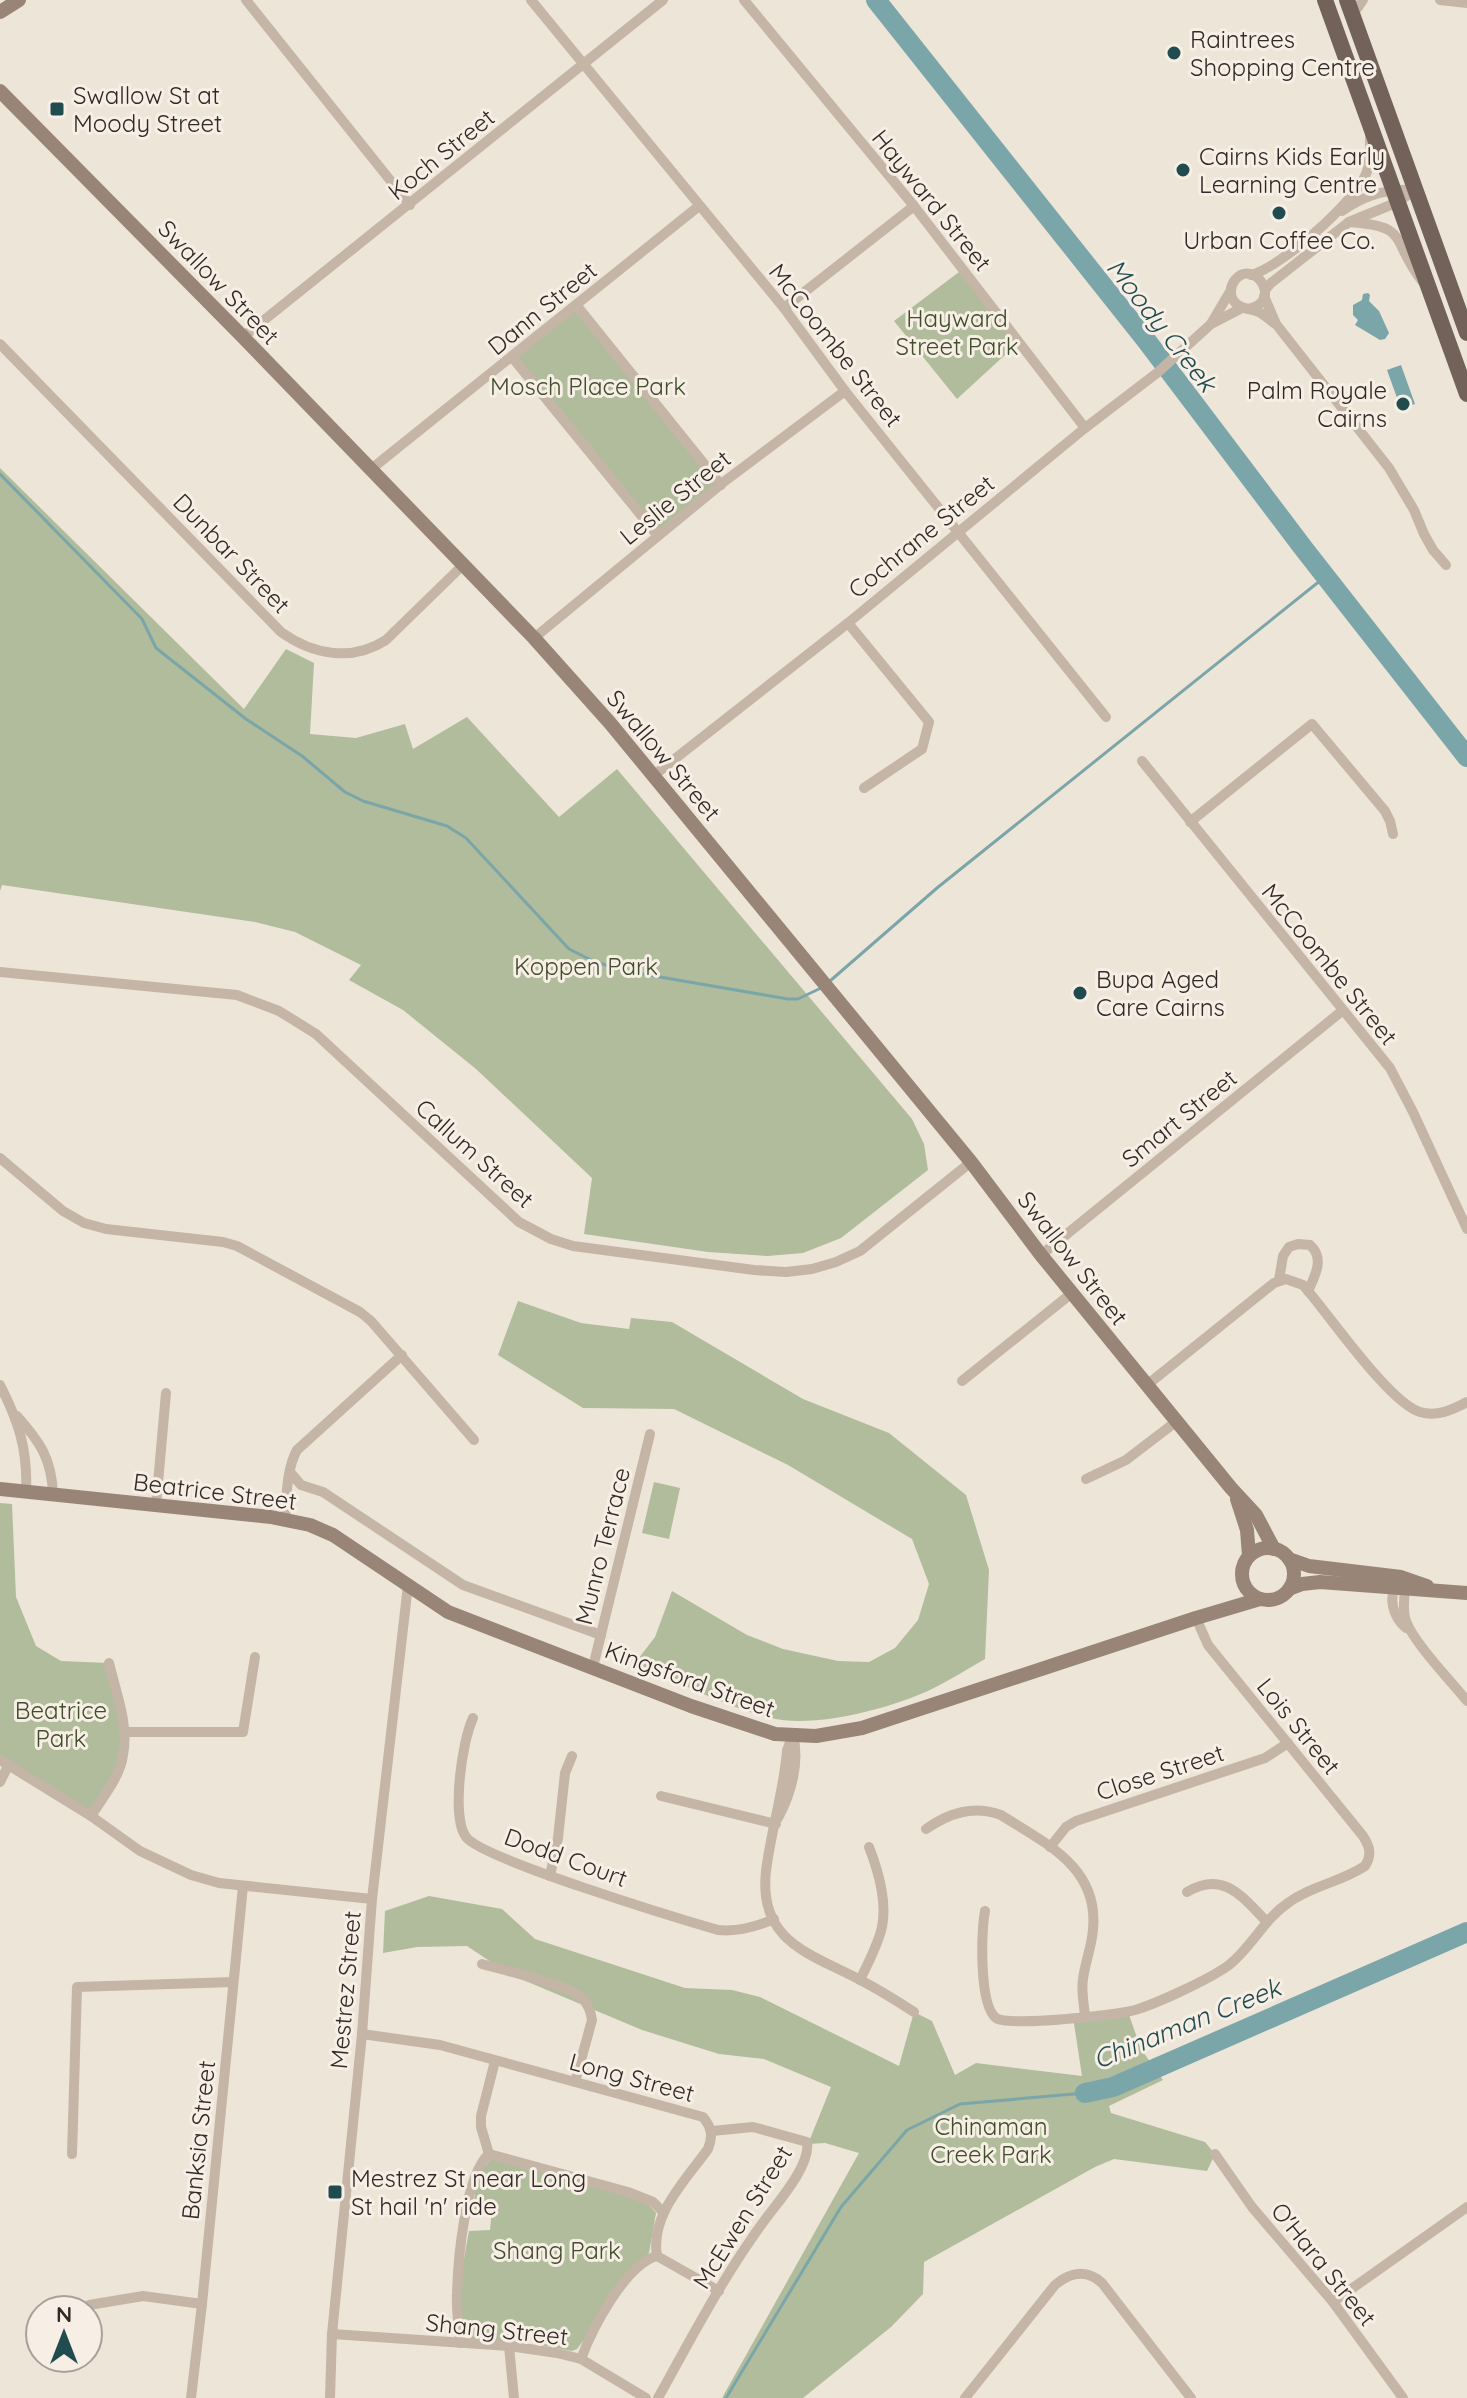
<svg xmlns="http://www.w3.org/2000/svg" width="1467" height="2398" viewBox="0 0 1467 2398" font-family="Quicksand,sans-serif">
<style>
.green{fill:#b0bc9b}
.water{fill:#7ba6a9}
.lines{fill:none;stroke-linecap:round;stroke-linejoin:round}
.stream{stroke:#7ba6a9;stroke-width:3}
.river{stroke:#7ba6a9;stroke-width:20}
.street{stroke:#c5b5a7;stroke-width:10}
.secondary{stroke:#988578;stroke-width:14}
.primary{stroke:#736259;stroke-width:16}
.poi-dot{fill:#204b4f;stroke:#f7efe5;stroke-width:3}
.labels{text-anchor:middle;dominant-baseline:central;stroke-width:6;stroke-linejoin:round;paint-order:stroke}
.poi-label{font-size:24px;fill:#322a26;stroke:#f7efe5;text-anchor:start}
.street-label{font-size:24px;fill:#322a26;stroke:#f7efe5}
.park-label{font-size:24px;fill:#414e2d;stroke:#f7efe5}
.water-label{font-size:26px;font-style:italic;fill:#204b4f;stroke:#f7efe5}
</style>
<rect width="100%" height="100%" fill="#eee5d9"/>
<g class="green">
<polygon points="963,269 1019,342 957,399 894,321"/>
<polygon points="577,306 721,485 658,536 512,357"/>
<polygon points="0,468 244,709 286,649 314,663 310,734 356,738 405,724 413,749 467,717 559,817 617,769 912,1119 924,1144 928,1170 841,1238 803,1253 767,1256 708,1252 584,1234 592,1178 476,1069 403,1010 349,980 361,965 295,932 255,922 2,885 0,891"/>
<path d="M518,1301L581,1323L629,1329L631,1318L672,1322L803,1399L889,1433L966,1495L989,1570L985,1659C967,1669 950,1680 932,1689C892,1708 814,1729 771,1718C724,1707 680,1682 635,1663L655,1637L672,1591L747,1635L783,1649L838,1661L869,1662L895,1648L918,1620L929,1584L912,1539L788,1465L674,1409L583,1408L498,1355Z"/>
<polygon points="654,1482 680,1488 669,1539 642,1533"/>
<polygon points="0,1503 12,1504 16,1597 36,1646 61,1661 109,1663 125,1732 118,1771 95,1818 0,1755"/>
<polygon points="429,1896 502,1909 535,1939 685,1988 732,1990 760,1997 899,2066 914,2012 932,2021 955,2075 976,2063 1082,2076 1073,2017 1128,2012 1141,2049 1163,2080 1109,2106 1111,2113 1205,2142 1215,2154 1207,2171 1114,2159 1095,2167 924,2262 923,2294 891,2327 803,2398 722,2398 859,2153 825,2143 808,2144 831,2087 764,2059 719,2054 642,2030 509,1974 467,1946 417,1947 383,1953 385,1911"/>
<path d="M492,2158L615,2191L648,2204L656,2213L649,2253L577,2349L572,2351L535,2344V2331H517L515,2342L472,2340C451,2316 464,2260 469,2231L490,2230L492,2210L473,2209L477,2176Z"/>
</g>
<g class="water">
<polygon points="1368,293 1370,295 1369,301 1379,311 1389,333 1385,339 1380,340 1355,325 1358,320 1353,315 1353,305 1362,300 1363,294"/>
<polygon points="1401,365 1415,404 1401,409 1387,370"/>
</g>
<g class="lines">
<g class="stream">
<polyline points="0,474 142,619 156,648 246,719 302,756 345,792 363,801 447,826 466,838 569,949 593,961 625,971 788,999 798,999 821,988"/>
<polyline points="830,981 937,888 1326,576"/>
<polyline points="726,2398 841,2207 907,2130 960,2104 1085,2093"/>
</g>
<g class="river">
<polyline points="876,0 1146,340 1304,549 1467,757"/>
<polyline points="1085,2093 1113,2087 1467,1932"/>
</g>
<g class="street">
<polyline points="246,0 410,205"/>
<polyline points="531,0 784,308 845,391 1106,717"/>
<polyline points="744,0 914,206 1085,428"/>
<polyline points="1440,0 1467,3"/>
<polyline points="1352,16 1363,0"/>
<path d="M1342,211C1364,195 1387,188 1415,190"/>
<path d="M1349,222C1411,226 1390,240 1422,281"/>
<path d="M1251,275C1281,267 1354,203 1366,174C1371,162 1370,148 1370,136"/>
<polyline points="1265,290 1271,283 1349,222 1398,202 1415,190"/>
<polyline points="1264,296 1276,324 1389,468 1414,510 1424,534 1433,550 1446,565"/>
<polyline points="577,306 721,485"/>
<polyline points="784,308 914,206"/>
<path d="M1247,309C1285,303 1254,257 1235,280C1231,285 1230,292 1232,298C1237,309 1249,308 1259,312C1264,315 1269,319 1274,323"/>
<polyline points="1212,322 1231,290"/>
<polyline points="243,337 663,0"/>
<path d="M0,344L281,632C313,655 352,662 386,640L463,565"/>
<polyline points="512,357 658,536"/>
<polyline points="370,470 699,206"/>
<polyline points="848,623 929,722 922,749 864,788"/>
<polyline points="534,638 725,481 845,391"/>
<polyline points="1142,761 1390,1068 1413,1112 1467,1229"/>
<polyline points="653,776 848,623 1085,428 1157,373 1211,324 1242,308"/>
<polyline points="1190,822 1312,724 1385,811 1390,821 1393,834"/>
<polyline points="0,972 237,995 279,1011 316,1034 519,1222 551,1239 573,1246 754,1270 786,1272 812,1269 836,1262 860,1251 971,1162"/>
<polyline points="0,1158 63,1211 84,1223 106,1229 223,1242 237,1246 360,1312 371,1321 474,1440"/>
<polyline points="1041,1255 1342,1011"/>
<path d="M1279,1280L1283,1256L1289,1247L1298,1244L1310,1245C1325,1258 1315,1276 1308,1291"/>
<polyline points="962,1381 1072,1293"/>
<path d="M0,1385C19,1422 28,1451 26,1492"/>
<path d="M1147,1385L1274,1283L1286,1279L1303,1285C1328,1313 1389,1403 1420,1412C1437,1417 1452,1410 1467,1402"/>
<path d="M17,1416C40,1442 52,1459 53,1495"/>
<polyline points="290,1472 301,1485 323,1492 463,1585 601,1635"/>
<polyline points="1086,1479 1126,1460 1177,1421"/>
<polyline points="156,1505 166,1393"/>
<path d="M285,1519C287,1496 286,1470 297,1450L402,1355"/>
<path d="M1398,1582C1387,1597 1393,1617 1406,1628"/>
<path d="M1403,1583C1407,1595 1401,1608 1406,1621C1414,1643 1451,1681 1467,1701"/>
<polyline points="593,1667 650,1434"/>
<path d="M473,1718C462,1741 451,1817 466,1837C482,1859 680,1919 718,1930C738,1932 756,1927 774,1919"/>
<polyline points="125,1732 243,1732 255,1657"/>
<path d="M793,1735L787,1750C784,1791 771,1830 766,1871C758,1943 812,1954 862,1981C880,1990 897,2001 914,2012"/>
<polyline points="0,1760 91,1816 140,1851 191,1875 219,1883 372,1899"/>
<polyline points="0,1782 9,1764"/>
<polyline points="661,1796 776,1824"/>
<path d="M91,1816C103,1797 120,1777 123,1755C129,1724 116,1693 109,1663"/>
<path d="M778,1818C791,1794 800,1762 793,1735"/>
<path d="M926,1829C949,1813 973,1805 1001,1815C1045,1843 1099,1867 1093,1929C1092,1946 1085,1962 1083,1979C1081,1991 1084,2004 1085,2016"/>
<polyline points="1050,1847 1066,1827 1076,1821 1265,1758 1288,1743"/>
<polyline points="550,1876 558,1838 565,1773 572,1756"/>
<path d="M1187,1892C1224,1870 1242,1897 1267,1922"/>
<path d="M985,1911C981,1931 979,2005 996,2018C1008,2027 1117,2015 1135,2010C1158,2003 1210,1979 1229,1965C1252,1947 1264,1919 1288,1903C1311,1886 1341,1882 1365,1866C1372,1855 1370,1847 1363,1836L1208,1645L1196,1618"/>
<path d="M482,1964C503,1970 569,1985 582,1998C588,2004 591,2013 592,2020L575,2082"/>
<path d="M860,1980C868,1963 878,1945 882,1927C887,1902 878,1870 869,1847"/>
<path d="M362,2034L440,2045L703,2117C712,2128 713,2136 708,2149C685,2181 650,2215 657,2256"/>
<polyline points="72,2154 77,1987 233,1982"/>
<polyline points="489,2154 628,2192 653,2202 663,2212"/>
<polyline points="489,2154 481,2127 481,2116 495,2061"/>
<polyline points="1215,2154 1252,2207 1333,2302 1403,2398"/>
<polyline points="657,2256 719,2291"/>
<polyline points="1333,2302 1467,2207"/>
<polyline points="89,2305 143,2296 202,2304"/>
<polyline points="332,2334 509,2346 557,2353 581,2359 646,2398"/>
<path d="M460,2343C459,2327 456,2310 457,2293C458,2260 465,2175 489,2154"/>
<polyline points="509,2346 514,2398"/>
<path d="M581,2359C592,2329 625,2265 657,2256"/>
<polyline points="191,2398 202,2304 243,1886"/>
<polyline points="330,2398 332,2334 362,2034 372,1899 408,1585"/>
<path d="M658,2398C692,2337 725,2273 767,2217C780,2200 811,2164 807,2142L753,2127L712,2131"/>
<path d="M965,2398L1055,2285C1069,2273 1086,2268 1102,2283L1191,2398"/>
</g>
<g class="secondary">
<polyline points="0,12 19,0"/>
<polyline points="0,91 243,337 534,638 610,723 971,1162 1041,1255 1147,1385 1231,1488 1256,1515 1274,1549"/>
<polyline points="0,1489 271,1517 310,1525 333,1535 448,1612 691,1706 775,1734 816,1736 862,1728 1196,1618 1260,1599"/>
<polyline points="1237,1499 1247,1530 1249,1556"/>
<circle cx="1268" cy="1574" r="26"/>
<polyline points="1289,1559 1309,1566 1401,1577 1427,1586"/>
<polyline points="1289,1589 1302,1584 1320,1582 1467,1593"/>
</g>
<g class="primary">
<polyline points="1325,0 1467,394"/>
<polyline points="1347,0 1467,333"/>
</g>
</g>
<g class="poi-dot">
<circle cx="1174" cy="53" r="8"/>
<rect x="49" y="101" width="16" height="16" rx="4"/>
<circle cx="1183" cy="170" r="8"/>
<circle cx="1279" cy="213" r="8"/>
<circle cx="1403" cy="404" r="8"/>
<circle cx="1080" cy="993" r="8"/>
<rect x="327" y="2184" width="16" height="16" rx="4"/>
</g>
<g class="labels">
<g class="poi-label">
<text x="1190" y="39">Raintrees<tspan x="1190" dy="28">Shopping Centre</tspan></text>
<text x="73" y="95">Swallow St at<tspan x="73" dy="28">Moody Street</tspan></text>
<text x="1199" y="156">Cairns Kids Early<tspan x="1199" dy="28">Learning Centre</tspan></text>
<text x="1279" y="240" text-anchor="middle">Urban Coffee Co.</text>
<text x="1387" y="390" text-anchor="end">Palm Royale<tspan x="1387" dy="28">Cairns</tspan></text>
<text x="1096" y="979">Bupa Aged<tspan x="1096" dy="28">Care Cairns</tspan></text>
<text x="351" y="2178">Mestrez St near Long<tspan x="351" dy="28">St hail 'n' ride</tspan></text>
</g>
<g class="street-label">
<text transform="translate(441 154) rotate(-39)">Koch Street</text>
<text transform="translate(932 200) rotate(51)">Hayward Street</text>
<text transform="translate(219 282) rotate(46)">Swallow Street</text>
<text transform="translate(542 308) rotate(-39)">Dann Street</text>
<text transform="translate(836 345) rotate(52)">McCoombe Street</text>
<text transform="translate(675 497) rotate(-39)">Leslie Street</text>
<text transform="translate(921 536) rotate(-39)">Cochrane Street</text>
<text transform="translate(232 553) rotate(46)">Dunbar Street</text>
<text transform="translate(664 755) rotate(50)">Swallow Street</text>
<text transform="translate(1330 964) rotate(51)">McCoombe Street</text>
<text transform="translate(1179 1118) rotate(-39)">Smart Street</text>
<text transform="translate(475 1153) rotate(42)">Callum Street</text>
<text transform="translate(1073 1258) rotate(52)">Swallow Street</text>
<text transform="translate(215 1491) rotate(7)">Beatrice Street</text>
<text transform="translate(602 1546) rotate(-76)">Munro Terrace</text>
<text transform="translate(690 1679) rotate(20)">Kingsford Street</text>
<text transform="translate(1299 1726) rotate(51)">Lois Street</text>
<text transform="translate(1160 1772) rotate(-18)">Close Street</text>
<text transform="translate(566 1857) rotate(20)">Dodd Court</text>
<text transform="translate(345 1990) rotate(-85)">Mestrez Street</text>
<text transform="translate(632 2077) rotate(15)">Long Street</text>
<text transform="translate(198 2140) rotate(-84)">Banksia Street</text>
<text transform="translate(742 2217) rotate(-58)">McEwen Street</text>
<text transform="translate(1324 2264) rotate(51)">O'Hara Street</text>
<text transform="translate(497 2329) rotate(6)">Shang Street</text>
</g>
<g class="park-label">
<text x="957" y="318">Hayward<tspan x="957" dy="28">Street Park</tspan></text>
<text x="588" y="386">Mosch Place Park</text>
<text x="586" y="966">Koppen Park</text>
<text x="61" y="1710">Beatrice<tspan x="61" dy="28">Park</tspan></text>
<text x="991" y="2126">Chinaman<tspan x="991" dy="28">Creek Park</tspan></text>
<text x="557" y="2250">Shang Park</text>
</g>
<g class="water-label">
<text transform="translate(1162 325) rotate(52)">Moody Creek</text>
<text transform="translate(1187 2023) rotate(-22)">Chinaman Creek</text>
</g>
</g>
<g transform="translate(64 2334)"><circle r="38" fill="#f7efe5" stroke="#a8a099" stroke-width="2"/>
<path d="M0-6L14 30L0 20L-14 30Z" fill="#204b4f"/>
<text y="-12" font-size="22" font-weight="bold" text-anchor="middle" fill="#322a26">N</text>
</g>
</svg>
